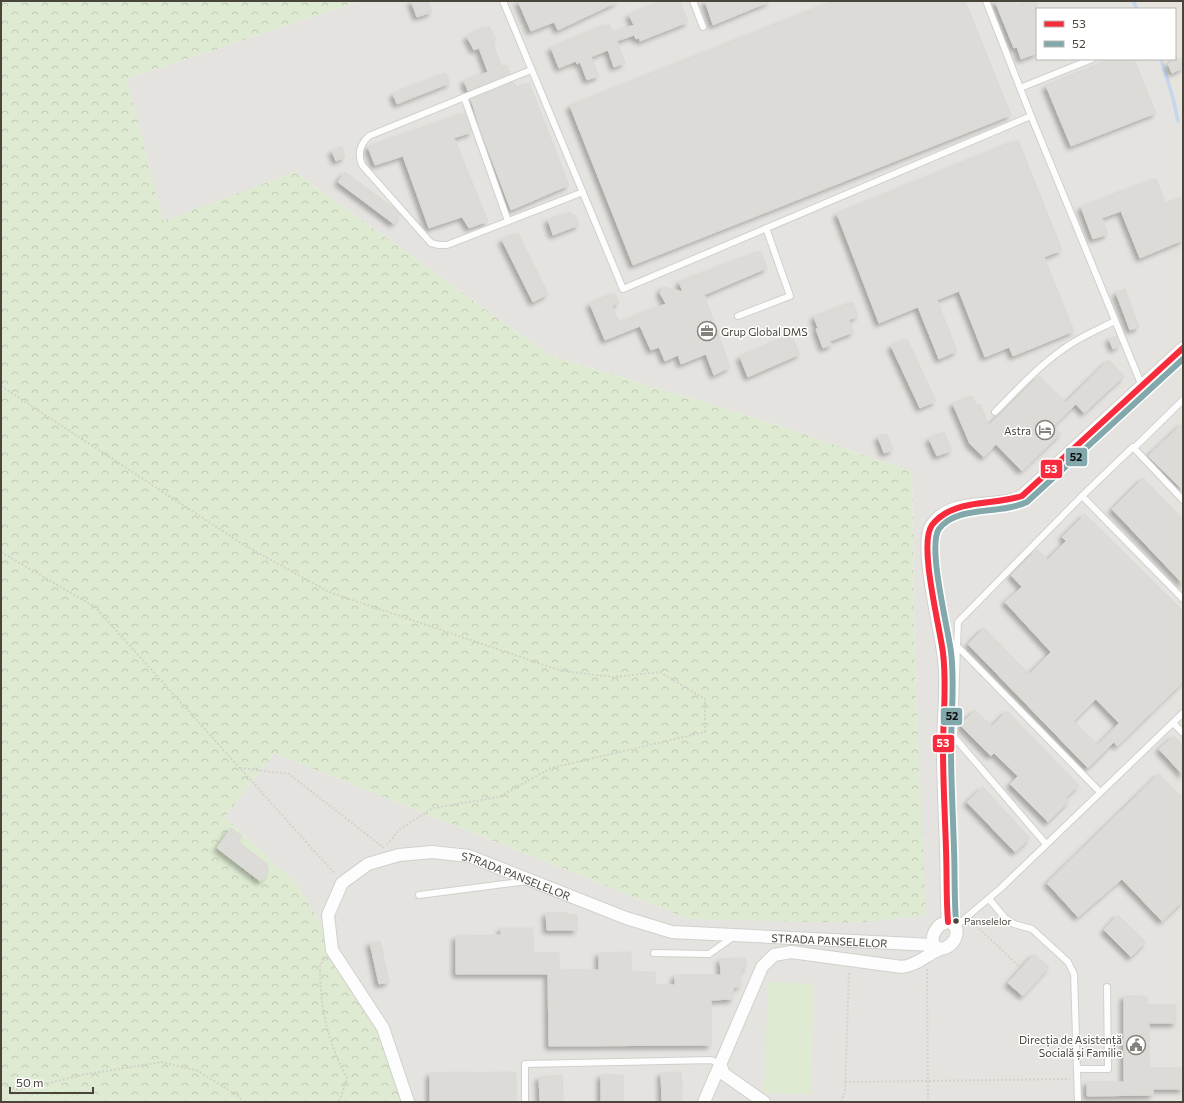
<svg xmlns="http://www.w3.org/2000/svg" width="1184" height="1103" viewBox="0 0 1184 1103" font-family="Commissioner,sans-serif">
<style>
.residential{fill:#e6e4dd}
.industrial{fill:#e5e3df}
.forest{fill:url(#forest-crowns)}
.park{fill:#deead2}
.parking{fill:#e5e3e0}
.lines{fill:none;stroke-linecap:round;stroke-linejoin:round}
.stream{stroke:#c4d7ec;stroke-width:3.5}
.building{fill:#dcdbd7;stroke:#dbd9d5;fill-rule:evenodd;filter:url(#shadow)}
.service-casing{stroke:#d1d0cc;stroke-width:8}
.minor-casing{stroke:#d1d0cc;stroke-width:14}
.path{stroke:#d3d2cd;stroke-width:2;stroke-dasharray:2 2;stroke-linecap:butt}
.service{stroke:#fdfdfd;stroke-width:6}
.minor{stroke:#fdfdfd;stroke-width:12}
.bus-1-casing{stroke:#fff;stroke-width:9}
.bus-2-casing{stroke:#fff;stroke-width:9}
.bus-1{stroke:#f82b3c;stroke-width:6}
.bus-2{stroke:#82a8ac;stroke-width:6}
.bus-dot{fill:#49453b;stroke:#fff;stroke-width:1.5}
.labels{text-anchor:middle;dominant-baseline:central;stroke-width:3;stroke-linejoin:round;paint-order:stroke}
.bus-label{font-size:10px;fill:#49453b;stroke:#fff;text-anchor:start}
.poi-label{font-size:11px;fill:#49453b;stroke:#fff;text-anchor:end}
.street-label{font-size:11px;fill:#49453b;stroke:#fff}
.line-badge{stroke:#fff;stroke-width:1.5}
.badge-label{font-size:11px;text-anchor:middle;font-weight:bold;fill:#fff}
.pale-badge-label{font-size:11px;text-anchor:middle;font-weight:bold;fill:#111}
</style>
<defs>
<pattern id="forest-crowns" width="20" height="18" patternUnits="userSpaceOnUse"><rect width="20" height="18" fill="#deead2"/><path d="M2 6a3 3 0 1 1 6 0M12 15a3 3 0 1 1 6 0" fill="none" stroke="#c0cab5"/></pattern>
<filter id="shadow"><feDropShadow dx="-3.5" dy="3.5" stdDeviation="2" flood-color="#0004"/></filter>
</defs>
<rect width="100%" height="100%" fill="#f3f2ef"/>
<polygon class="residential" points="1133,1 1183,1 1183,111 1159,59 1175,59 1175,9 1136,9"/>
<polygon class="industrial" points="359,1 1133,1 1136,9 1037,9 1037,59 1159,59 1183,111 1183,1102 409,1102 330,939 296,883 225,817 274,753 689,919 925,915 915,666 912,472 778,425 549,355 295,172 163,222 127,79"/>
<polygon class="forest" points="1,1 359,1 127,79 163,221 295,172 549,355 778,425 912,472 915,671 926,915 855,923 689,919 274,753 225,817 296,883 385,1027 409,1102 1,1102"/>
<polygon class="park" points="768,982 814,984 811,1094 764,1093"/>
<g class="parking">
<polygon points="1183,381 1183,421 1147,455 1132,440 1140,432 1136,427"/>
<polygon points="953,814 998,880 960,910 955,910 952,904 950,817"/>
<polygon points="729,1085 746,1095 743,1100 727,1091"/>
<polygon points="852,1091 851,1102 816,1102 817,1092"/>
</g>
<g class="lines">
<g class="stream">
<polyline points="1133,1 1137,9"/>
<polyline points="1161,59 1173,98 1178,121"/>
</g>
</g>
<g class="building">
<polygon points="411,1 428,1 432,12 417,17"/>
<polygon points="518,1 619,1 558,30 554,22 531,31"/>
<polygon points="663,1 680,1 688,22 640,41 639,38 636,39 634,35 617,41 625,63 614,67 608,50 591,57 599,76 587,80 580,62 577,64 576,61 559,68 551,48 609,24 613,33 634,25 629,15"/>
<polygon points="705,1 771,1 713,25"/>
<polygon points="835,1 965,1 1011,115 633,265 570,106"/>
<polygon points="995,1 1014,1 1016,6 1028,1 1037,1 1037,53 1021,59 1017,47 1014,48"/>
<polygon points="489,26 496,40 492,42 502,67 507,65 510,74 468,91 464,81 488,72 479,48 474,50 467,37"/>
<polygon points="1112,59 1134,59 1156,113 1071,146 1046,86"/>
<polygon points="1172,59 1183,59 1183,68 1172,73 1168,64 1173,61"/>
<polygon points="446,73 450,83 397,104 393,94"/>
<polygon points="514,82 516,88 529,83 569,185 511,210 480,129 471,99"/>
<polygon points="465,113 472,132 454,138 488,221 469,228 462,217 429,228 403,156 375,165 368,147"/>
<polygon points="1018,140 1062,250 1044,257 1074,331 1013,356 1009,347 985,357 959,291 937,300 957,351 939,359 918,307 879,323 837,214"/>
<polygon points="342,147 345,157 336,161 332,151"/>
<polygon points="345,172 395,209 400,215 394,224 338,182"/>
<polygon points="1156,179 1166,204 1183,197 1183,240 1140,258 1121,211 1102,218 1108,234 1093,239 1081,207"/>
<polygon points="571,212 572,216 575,215 579,225 553,235 548,220"/>
<polygon points="518,233 548,294 533,302 502,240"/>
<polygon points="761,251 767,268 704,295 730,367 714,375 706,354 681,364 678,355 665,361 659,347 651,350 640,326 605,340 590,304 615,293 619,303 612,306 619,322 626,320 666,304 660,293 663,287 683,292 679,282"/>
<polygon points="1125,289 1139,327 1130,330 1116,293"/>
<polygon points="853,302 858,316 849,320 854,332 830,341 832,345 823,348 816,329 818,328 814,317"/>
<polygon points="791,335 800,354 748,377 740,357"/>
<polygon points="1117,336 1120,345 1113,349 1109,339"/>
<polygon points="907,339 936,401 920,408 891,346"/>
<polygon points="1109,360 1124,376 1084,413 1076,404 1053,426 1061,433 1022,471 996,444 984,457 970,444 953,404 972,396 976,405 980,404 989,425 1039,376 1066,402"/>
<polygon points="1183,423 1183,490 1148,456"/>
<polygon points="944,432 952,450 937,456 929,439"/>
<polygon points="887,434 893,450 884,453 878,437"/>
<polygon points="1143,478 1183,519 1183,584 1112,509"/>
<path d="M1085,514L1183,611V682L1117,746L1114,742L1088,768L968,644L984,628L1029,674L1051,652L1005,602L1022,587L1011,575L1037,549L1047,560L1066,541L1062,537ZM1096,699L1119,723L1098,745L1074,721Z"/>
<polygon points="975,710 992,726 1007,711 1079,785 1065,798 1069,801 1048,822 1010,784 1018,776 994,753 991,756 960,725"/>
<polygon points="1174,736 1183,746 1183,775 1159,749"/>
<polygon points="1159,774 1183,798 1183,901 1162,921 1122,879 1078,917 1047,883"/>
<polygon points="983,787 1030,838 1015,852 967,802"/>
<polygon points="231,828 242,836 238,841 268,865 266,868 269,870 263,880 260,881 217,848"/>
<polygon points="546,913 568,913 568,915 577,915 577,930 547,930"/>
<polygon points="1118,915 1146,942 1131,957 1104,930"/>
<polygon points="501,928 533,928 533,953 559,953 559,970 599,970 599,953 631,952 631,972 655,972 655,985 675,985 675,975 721,975 720,959 745,958 746,968 742,968 740,986 733,988 733,999 711,1000 711,1045 549,1046 548,974 456,974 456,936 501,935"/>
<polygon points="380,941 389,982 379,984 370,943"/>
<polygon points="1034,954 1049,967 1023,996 1008,983"/>
<polygon points="1124,996 1147,996 1147,1005 1176,1005 1176,1023 1149,1023 1149,1068 1183,1068 1183,1089 1153,1089 1153,1095 1087,1096 1087,1082 1124,1082"/>
<polygon points="516,1072 516,1102 430,1102 430,1073"/>
<polygon points="681,1072 682,1102 662,1102 661,1073"/>
<polygon points="562,1075 563,1102 540,1102 539,1077"/>
<rect x="601" y="1075" width="22" height="27"/>
</g>
<g class="lines">
<defs>
<g id="service">
<polyline points="503,1 623,289 1031,116"/>
<polyline points="693,1 703,27"/>
<polyline points="986,1 1031,116 1142,386"/>
<path d="M531,70L369,136C360,144 357,153 362,165L431,243L439,245H447L583,192"/>
<polyline points="1020,88 1092,59"/>
<polyline points="464,97 508,221"/>
<polyline points="738,316 790,296 766,228"/>
<path d="M995,412C1019,388 1044,360 1074,342C1087,334 1101,328 1115,321"/>
<polyline points="1137,445 1183,400"/>
<polyline points="1082,496 958,622 957,646 1100,792"/>
<polyline points="1183,500 1133,447 1082,496 1183,599"/>
<polyline points="957,646 954,737 1046,844"/>
<polyline points="1173,723 1183,733"/>
<polyline points="419,895 528,881"/>
<polyline points="989,899 1005,918 1014,924 1032,929 1068,962 1074,974 1078,1102"/>
<polyline points="955,927 1001,888 1183,713"/>
<polyline points="654,953 709,954 733,937"/>
<polyline points="1077,1069 1108,1069 1107,987"/>
<polyline points="525,1102 525,1064 711,1060 720,1064"/>
</g>
<g id="minor">
<path d="M948,922C946,898 947,873 946,849C945,816 943,782 943,749C943,717 948,684 943,652C940,628 919,544 931,526C952,495 993,510 1022,496L1183,348"/>
<polyline points="720,1064 724,1074 764,1102"/>
<path id="s1" d="M408,1102L383,1028L332,950L328,915L342,883L368,864L399,855L432,852L469,856L626,918L672,932L933,945L940,949"/>
<path d="M704,1102L762,967L774,955L791,952L902,967C917,965 925,956 938,950C941,948 944,949 947,947C956,942 960,931 953,924L948,922C937,924 931,934 933,945"/>
</g>
</defs>
<use href="#service" class="service-casing"/>
<use href="#minor" class="minor-casing"/>
<g class="path">
<polyline points="1,386 244,545 329,592 562,671 614,677 660,672 705,699 705,732 551,768 499,797 433,808 400,829 386,846"/>
<polyline points="1,552 95,607 335,874"/>
<polyline points="240,768 289,774 384,848"/>
<polyline points="973,923 1020,967"/>
<path d="M325,959L320,965C320,1007 327,1041 347,1078L339,1102"/>
<polyline points="927,969 928,1102"/>
<polyline points="845,1082 1070,1079"/>
<polyline points="1,1084 19,1090 87,1074 162,1062 198,1071 238,1096 243,1102"/>
<polyline points="841,1102 845,1091 849,971"/>
</g>
<use href="#service" class="service"/>
<use href="#minor" class="minor"/>
<defs>
<path id="bus-1" d="M948,922C946,898 947,874 946,849C945,816 943,783 943,749C943,717 947,685 943,653C940,627 918,544 932,525C953,498 993,506 1022,496L1183,348"/>
<path id="bus-2" d="M956,921C954,897 955,873 954,849C953,815 951,782 951,749C951,716 955,684 951,652C948,628 927,546 939,529C956,505 1001,515 1027,502L1183,359"/>
</defs>
<use href="#bus-1" class="bus-1-casing"/>
<use href="#bus-2" class="bus-2-casing"/>
<use href="#bus-1" class="bus-1"/>
<use href="#bus-2" class="bus-2"/>
</g>
<defs>
<symbol id="office-ring" viewBox="-11 -11 22 22"><circle r="9.5" fill="#fff" stroke="#84827a" stroke-width="1.5"/><path d="M-6-3h4V-5.5h4V-3h4V5H-6ZM-1-4.5V-3h2v-1.5ZM-6 0V1H6V0Z" fill="#84827a"/></symbol>
<symbol id="hotel-ring" viewBox="-11 -11 22 22"><circle r="9.5" fill="#fff" stroke="#84827a" stroke-width="1.5"/><path d="M-6-4.5h1.5V1H6V5H4.5V3h-9V5H-6ZM-4 0a1.8 1.8 0 1 1 3.6 0ZM.5 0V-2.5h3Q6-2.5 6 0Z" fill="#84827a"/></symbol>
<symbol id="civic-ring" viewBox="-11 -11 22 22"><circle r="9.5" fill="#fff" stroke="#84827a" stroke-width="1.5"/><path d="M-.6-6.5H3V-4.5H.6V-3L4-1V1h2V6H-6V1h2V-1L-.6-3ZM-1.2 2.5V6h2.4V2.5Z" fill="#84827a"/></symbol>
</defs>
<g fill-rule="evenodd">
<use href="#office-ring" x="696" y="320" width="22" height="22"/>
<use href="#hotel-ring" x="1034" y="419" width="22" height="22"/>
<use href="#civic-ring" x="1125" y="1034" width="22" height="22"/>
</g>
<circle class="bus-dot" cx="956" cy="921" r="3.5"/>
<g class="labels">
<g class="bus-label">
<text x="964" y="921">Panselelor</text>
</g>
<g class="poi-label">
<text x="721" y="331" text-anchor="start">Grup Global DMS</text>
<text x="1031" y="430">Astra</text>
<text x="1122" y="1039">Direcția de Asistență<tspan x="1122" dy="13">Socială și Familie</tspan></text>
</g>
<g class="street-label">
<text stroke="none"><textPath href="#s1" startOffset="427">STRADA PANSELELOR</textPath></text>
<text stroke="none"><textPath href="#s1" startOffset="751">STRADA PANSELELOR</textPath></text>
</g>
</g>
<g class="line-badge">
<rect x="1065" y="447" width="23" height="20" rx="4" fill="#82a8ac"/>
<rect x="1040" y="459" width="23" height="20" rx="4" fill="#f82b3c"/>
<rect x="940" y="707" width="23" height="19" rx="4" fill="#82a8ac"/>
<rect x="932" y="734" width="23" height="19" rx="4" fill="#f82b3c"/>
</g>
<g class="badge-label">
<text x="1051" y="473">53</text>
<text x="943" y="747">53</text>
</g>
<g class="pale-badge-label">
<text x="1076" y="461">52</text>
<text x="952" y="720">52</text>
</g>
<rect width="1184" height="1103" fill="none" stroke="#49453b" stroke-width="4"/>
<rect x="1036" y="8" width="140" height="52" fill="#ffffff" stroke="#b6b5b1"/>
<rect x="1044" y="21" width="20" height="6" fill="#f82b3c" stroke="#b6b5b1"/>
<text x="1072" y="28" font-size="12" fill="#49453b">53</text>
<rect x="1044" y="41" width="20" height="6" fill="#82a8ac" stroke="#b6b5b1"/>
<text x="1072" y="48" font-size="12" fill="#49453b">52</text>
<path d="M10 1087v6h83v-6" fill="none" stroke="#49453b" stroke-width="2"/>
<text x="16" y="1087" font-size="12" fill="#49453b" stroke="#ffffff" stroke-width="3" paint-order="stroke">50 m</text>
</svg>
